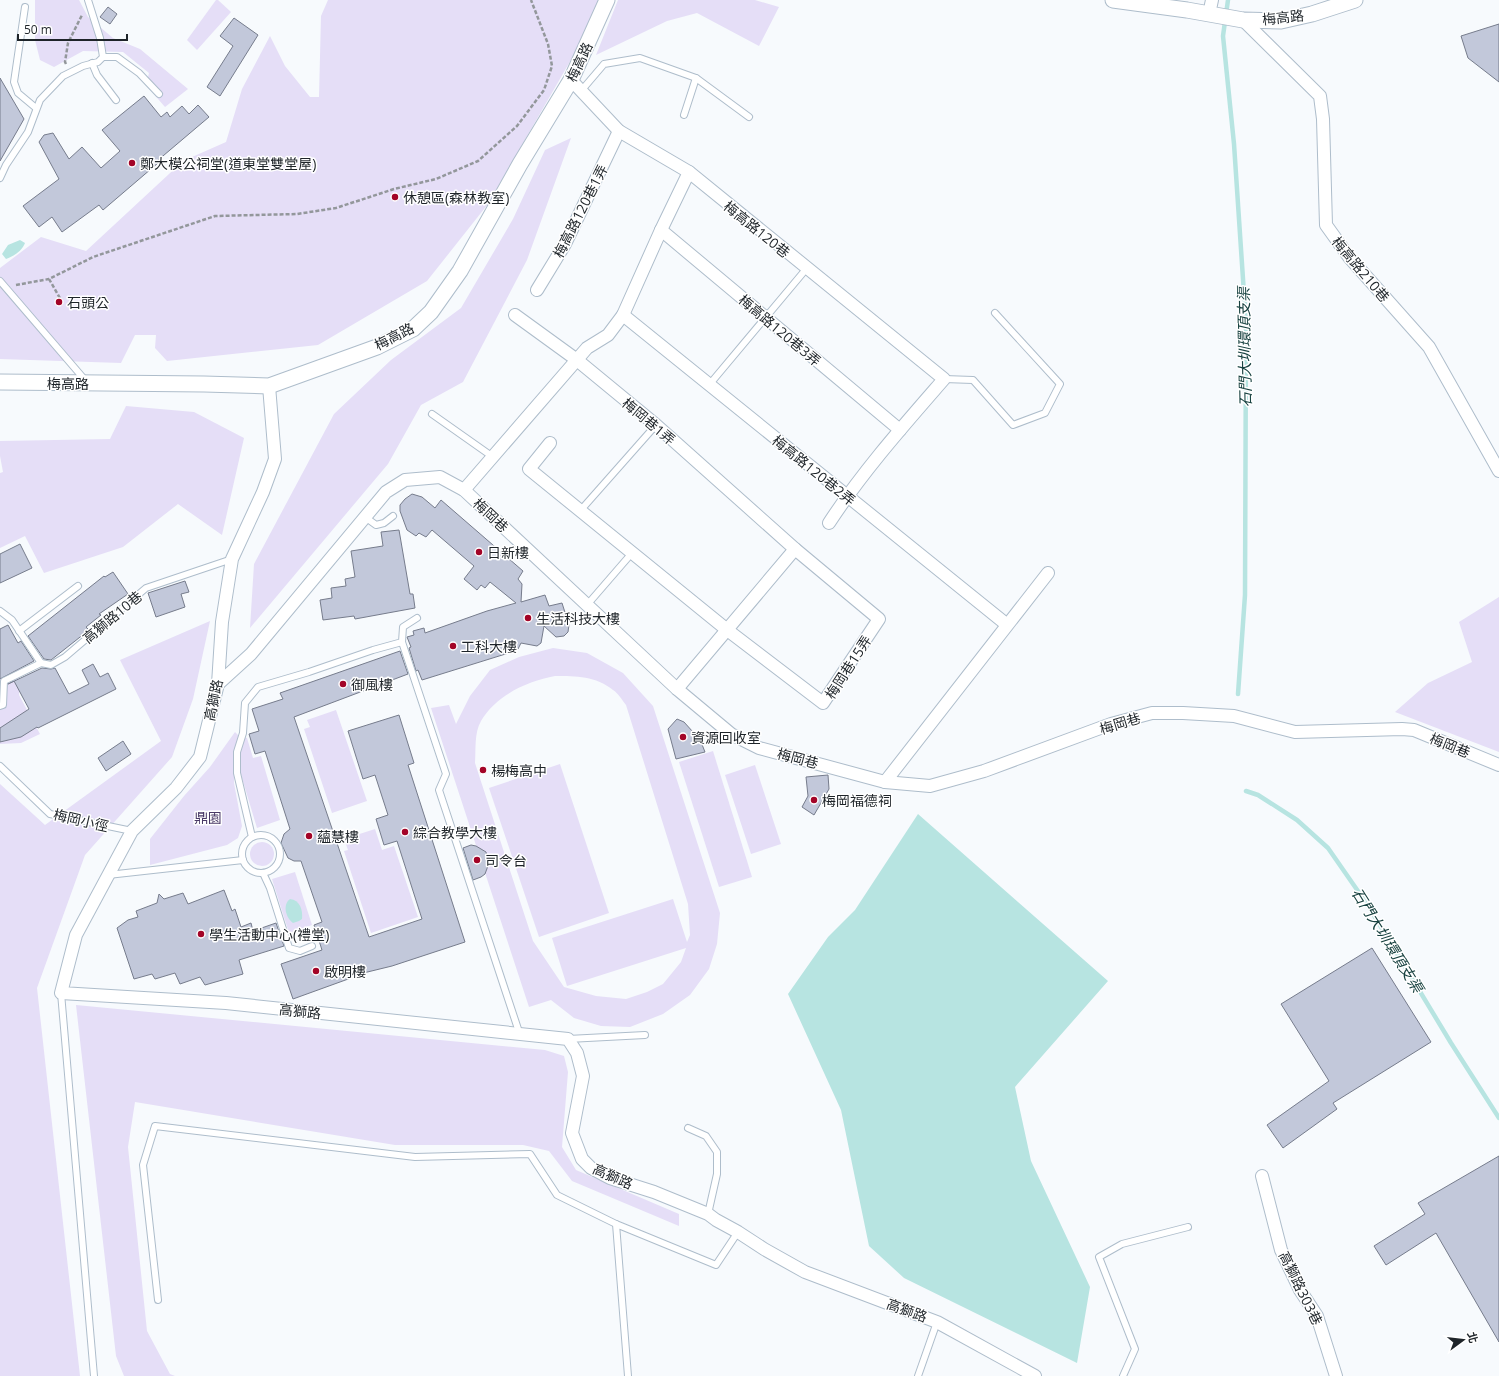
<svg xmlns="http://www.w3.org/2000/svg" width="1499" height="1376" viewBox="0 0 1499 1376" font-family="'Open Sans','Noto Sans TC',sans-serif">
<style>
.green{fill:#e5def7;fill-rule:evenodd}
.water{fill:#b7e4e1}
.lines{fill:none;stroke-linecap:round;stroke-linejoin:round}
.stream{stroke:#b7e4e1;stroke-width:4.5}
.building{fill:#c2c8da;stroke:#767c8c}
.service-casing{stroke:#aebdcb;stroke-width:8}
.minor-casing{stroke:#aebdcb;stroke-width:14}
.tertiary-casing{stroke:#aebdcb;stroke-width:17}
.path{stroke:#93979b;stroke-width:2.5;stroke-dasharray:4 2;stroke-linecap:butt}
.service{stroke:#fff;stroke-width:6}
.minor{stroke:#fff;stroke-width:12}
.tertiary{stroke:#fff;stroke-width:15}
.poi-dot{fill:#a30427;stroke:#fff;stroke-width:1.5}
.labels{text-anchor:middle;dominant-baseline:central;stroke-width:3;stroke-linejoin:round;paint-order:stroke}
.street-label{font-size:14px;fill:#1e2429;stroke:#fff}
.poi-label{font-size:14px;fill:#1e2429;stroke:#fff;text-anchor:start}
.park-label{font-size:14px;fill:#4a3a67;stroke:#fff}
.water-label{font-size:15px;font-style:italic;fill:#184240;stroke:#fff}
</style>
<rect width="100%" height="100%" fill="#f7fafd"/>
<g class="green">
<polygon points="35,0 79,0 88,17 113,38 140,49 188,89 165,107 146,85 149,73 123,52 83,51 54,67 40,60 35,40"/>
<polygon points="216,0 218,0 231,12 197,50 187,40"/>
<polygon points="328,0 603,0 595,18 488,204 427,281 318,345 167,361 155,348 156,335 135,335 121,363 0,359 0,268 41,237 86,251 183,161 226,142 242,89 270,36 285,66 310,97 319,97 321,16"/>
<polygon points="618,0 755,0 779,7 759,46 697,13 667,21 596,55"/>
<polygon points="571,138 527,260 463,382 421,405 388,464 250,628 254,564 334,414 391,360 461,308 513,219 545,150"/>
<polygon points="126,406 194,412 244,438 222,535 178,504 123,547 44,573 25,536 0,548 0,473 3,472 0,456 0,441 110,439"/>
<polygon points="1499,597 1499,752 1395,712 1428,683 1472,662 1459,622"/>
<polygon points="210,621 193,699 172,757 85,855 37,988 80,1376 0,1376 0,784 45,825 161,741 120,660"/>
<polygon points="0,635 20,671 19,695 40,734 21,743 0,744"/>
<path d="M553,648L587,653L623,673L653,706L720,913L717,944L709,969L690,995L663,1014L630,1027L601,1026L574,1018L551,1000L529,1007L431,708L449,705L456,724L470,696L490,670L519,657ZM555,676C576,676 596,676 613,690C618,693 622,700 626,705L688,904L690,935L687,942L673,899L552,938L567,986L686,948L681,962L663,984L647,992L626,999L596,996L564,987L533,941L475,763C476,750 474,733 481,721C496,695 528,681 555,676Z"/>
<polygon points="336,710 367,801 332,813 304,729 310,727 307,720"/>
<polygon points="235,732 239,736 234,755 234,783 242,826 238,838 227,845 150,865 150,839 184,796 210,767"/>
<polygon points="244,737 247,738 253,758 261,756 280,820 257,828 239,768 240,753"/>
<polygon points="713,751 752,877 719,887 679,762"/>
<polygon points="560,764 609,913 539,937 489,788"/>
<polygon points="755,765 781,844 751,854 725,775"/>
<polygon points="375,829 382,850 394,846 418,917 371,933 344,851 348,850 344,839"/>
<circle cx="262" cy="854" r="12"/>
<polygon points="295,872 312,925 289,933 272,879"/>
<polygon points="76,1005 545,1050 564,1056 568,1072 562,1147 576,1170 679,1214 679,1226 572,1181 549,1151 523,1145 395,1145 135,1102 128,1147 147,1331 170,1374 175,1376 124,1376 116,1356"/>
</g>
<g class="water">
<path d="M20,240L25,243C22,251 14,256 6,259L2,254L8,245Z"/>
<polygon points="918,814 1108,981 1015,1087 1031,1161 1090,1287 1077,1363 904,1278 869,1246 841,1110 788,994 828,937 855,910"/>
<path d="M290,899C300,900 303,910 302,919L299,921L293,923C286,918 282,905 290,899Z"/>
</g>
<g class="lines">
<g class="stream">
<polyline points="1228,0 1223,36 1234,144 1246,324 1245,595 1238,694"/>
<polyline points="1246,791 1258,795 1297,820 1328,848 1369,907 1451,1043 1499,1118"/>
</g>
</g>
<g class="building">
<polygon points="108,7 117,14 110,24 100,17"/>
<polygon points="234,18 258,35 220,96 207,87 233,46 220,36"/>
<polygon points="1499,24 1499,82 1468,58 1461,36"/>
<polygon points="0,78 24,119 0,161"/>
<polygon points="144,96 161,117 167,112 170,117 182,106 189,114 198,105 209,117 157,161 158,163 103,210 99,205 62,232 52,217 39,227 23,206 59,179 39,142 44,135 53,133 69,159 82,147 101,168 120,151 102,130"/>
<polygon points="412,494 422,497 435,508 441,500 523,571 518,579 522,584 521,602 545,595 549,606 562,603 569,625 568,632 564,636 556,637 544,626 541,643 537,646 521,643 518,649 512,652 422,680 418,670 416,671 409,648 411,647 407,637 414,635 413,631 424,628 425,633 487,611 516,603 490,582 485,588 481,585 477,590 464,579 474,566 432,530 426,537 419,533 416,536 407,530 400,511 400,505 405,499"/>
<polygon points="399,530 410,594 413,594 415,608 355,619 354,616 323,620 320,600 332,598 331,588 346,586 345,579 355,577 351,551 383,546 381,532"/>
<polygon points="20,544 32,568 0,583 0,554"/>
<polygon points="113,572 128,594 99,614 101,615 86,627 89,630 51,660 44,659 28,636 104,576 105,577"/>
<polygon points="185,581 189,592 181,594 185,607 156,617 148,593"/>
<polygon points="8,625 18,643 21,641 34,661 0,679 0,629"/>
<polygon points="400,651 408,674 294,717 369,937 422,919 397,841 384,845 376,819 388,815 375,775 363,779 348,731 399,715 414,763 408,765 465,942 392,966 351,976 351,978 293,999 281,964 322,950 314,925 322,922 301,861 294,861 288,858 281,843 284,834 290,829 265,751 255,754 249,734 259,731 252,709 283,699 280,693"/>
<polygon points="93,664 100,677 108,673 116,689 38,728 37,727 21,737 0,742 0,728 29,709 14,681 8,684 42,668 51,669 55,668 69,694 89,684 82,670"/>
<polygon points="677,719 684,722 693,732 701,742 705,752 676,759 668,729"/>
<polygon points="123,741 131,754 106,771 98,758"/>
<polygon points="828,775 829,789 814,815 802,807 808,796 806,777"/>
<polygon points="471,845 476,846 486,852 489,863 485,874 481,877 473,880 463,848"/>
<polygon points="224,890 232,911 235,909 241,927 251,923 253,931 276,923 284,946 239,960 243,974 205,985 200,977 180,984 175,973 155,979 152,974 134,979 117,928 128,920 138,917 136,911 157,903 159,894 164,899 183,893 188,904"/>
<polygon points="1372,948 1431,1042 1333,1103 1337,1109 1283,1148 1267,1125 1329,1081 1281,1004"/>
<polygon points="1499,1156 1499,1342 1436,1233 1386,1265 1374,1246 1425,1214 1418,1203"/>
</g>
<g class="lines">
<defs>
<g id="service">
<polyline points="25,7 14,82 18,93 36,108"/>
<polyline points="103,57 117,57 139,73 159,94"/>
<polyline points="92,63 97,75 116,100"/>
<polyline points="581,91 604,64 640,58 696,78 749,117"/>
<polyline points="684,115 696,78"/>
<polyline points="0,178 6,165 28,132 40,100 63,76 83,66 98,62 103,57 100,38 88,0"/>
<polyline points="0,281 85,380"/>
<polyline points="944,379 973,380 1013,425 1045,413 1060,384 995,313"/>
<polyline points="709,385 807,268"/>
<polyline points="432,414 493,457"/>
<polyline points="580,511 656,425"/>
<polyline points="365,517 376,525 384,523 393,516"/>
<polyline points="587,605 632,553"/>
<polyline points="0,611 12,620 41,663 51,665 65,657 146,588 232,559"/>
<polyline points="19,631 78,586"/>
<polyline points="402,642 446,774 439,790 520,1035"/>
<polyline points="0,706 3,705 4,681 41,663"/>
<polyline points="0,766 50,814 132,831"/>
<circle cx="261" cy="854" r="19"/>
<polyline points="252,837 237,773 237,752 243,733 245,703 258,687 309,672 373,650 402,642 403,627 417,618"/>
<polyline points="263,873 270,888 289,948 300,951 312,946"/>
<polyline points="108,875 243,860"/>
<polyline points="61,993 94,1376"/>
<polyline points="568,1039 645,1035"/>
<polyline points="688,1128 706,1136 717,1152 717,1174 708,1214"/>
<polyline points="158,1300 143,1165 155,1126 415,1157 530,1154 557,1195 616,1224"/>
<polyline points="628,1376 616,1224 716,1265 738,1232"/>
<polyline points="918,1376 937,1322"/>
<polyline points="1123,1376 1135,1349 1099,1257 1122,1244 1188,1227"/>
</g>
<g id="minor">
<polyline points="1209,14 1212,0"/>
<polyline points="1243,20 1320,96 1323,119 1326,225 1349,257 1429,347 1499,471"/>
<path d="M571,80L619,131L689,172L944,379C904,425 863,471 829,523"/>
<polyline points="661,230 900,430"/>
<polyline points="537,290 565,244 619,131"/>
<polyline points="515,315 577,360 656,425 795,549 879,619 823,703 726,629 529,469 550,443"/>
<polyline points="623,315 1006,624"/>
<polyline points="269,386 275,459 263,492 232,559 222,622 218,684 200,757 176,788 132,831 76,935 61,993 226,1003 568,1039 577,1053 583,1076 572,1133 582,1159 591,1168 610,1178 654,1192 708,1214 716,1220 738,1232 764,1249 805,1272 937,1322 1035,1376"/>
<polyline points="464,490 587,348 608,335 623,315 661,230 689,172"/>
<polyline points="218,684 251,654 386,492 405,480 440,477 464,490 677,689 731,734 759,748 885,782 930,786 984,771 1111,724 1152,713 1183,713 1234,716 1295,732 1402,729 1414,730 1499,765"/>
<polyline points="677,689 795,549"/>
<polyline points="885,782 1048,573"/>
<polyline points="1262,1176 1281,1250 1300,1290 1317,1316 1336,1376"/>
</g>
<g id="tertiary">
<polyline points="1113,0 1187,10 1243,20 1281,21 1312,14 1355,0"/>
<polyline points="0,382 204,384 269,386 377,347 413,329 431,312 460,271 520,164 571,80 607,0"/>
</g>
</defs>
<use href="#service" class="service-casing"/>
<use href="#minor" class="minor-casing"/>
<use href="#tertiary" class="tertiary-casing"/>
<g class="path">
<polyline points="66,64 65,62 68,43 82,15"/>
<polyline points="49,279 61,300 59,302"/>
<polyline points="16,285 49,279 93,257 215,216 297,214 336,208 394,189 436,179 478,161 517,126 544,90 552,66 548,44 531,0"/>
</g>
<use href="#service" class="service"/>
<use href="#minor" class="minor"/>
<use href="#tertiary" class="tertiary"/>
</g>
<g class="poi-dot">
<circle cx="132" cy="163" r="4"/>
<circle cx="395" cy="197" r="4"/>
<circle cx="59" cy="302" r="4"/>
<circle cx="479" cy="552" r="4"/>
<circle cx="528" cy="618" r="4"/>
<circle cx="453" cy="646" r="4"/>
<circle cx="343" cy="684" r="4"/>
<circle cx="683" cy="737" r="4"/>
<circle cx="483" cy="770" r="4"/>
<circle cx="814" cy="800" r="4"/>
<circle cx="405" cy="832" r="4"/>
<circle cx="309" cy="836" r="4"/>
<circle cx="477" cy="860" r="4"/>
<circle cx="201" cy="934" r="4"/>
<circle cx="316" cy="971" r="4"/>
</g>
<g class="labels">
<g class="street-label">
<text transform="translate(1283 17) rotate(-6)">梅高路</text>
<text transform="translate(579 62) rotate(-65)">梅高路</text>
<text transform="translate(580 211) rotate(-63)">梅高路120巷1弄</text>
<text transform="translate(757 229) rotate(39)">梅高路120巷</text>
<text transform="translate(1361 269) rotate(50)">梅高路210巷</text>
<text transform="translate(780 330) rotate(40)">梅高路120巷3弄</text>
<text transform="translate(394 336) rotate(-27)">梅高路</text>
<text x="68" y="383">梅高路</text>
<text transform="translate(649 421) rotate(40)">梅岡巷1弄</text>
<text transform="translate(814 470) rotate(39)">梅高路120巷2弄</text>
<text transform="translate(491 515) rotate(43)">梅岡巷</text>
<text transform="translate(112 617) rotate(-40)">高獅路10巷</text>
<text transform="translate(848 667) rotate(-57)">梅岡巷15弄</text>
<text transform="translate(213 700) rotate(-78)">高獅路</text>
<text transform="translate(1120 723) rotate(-17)">梅岡巷</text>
<text transform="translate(1450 745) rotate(22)">梅岡巷</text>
<text transform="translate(798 758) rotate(15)">梅岡巷</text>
<text transform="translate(81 820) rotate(13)">梅岡小徑</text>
<text transform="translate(300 1011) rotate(6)">高獅路</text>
<text transform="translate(613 1176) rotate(24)">高獅路</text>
<text transform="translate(1301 1288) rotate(64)">高獅路303巷</text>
<text transform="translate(907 1310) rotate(20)">高獅路</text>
</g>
<g class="poi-label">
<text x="140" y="163">鄭大模公祠堂(道東堂雙堂屋)</text>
<text x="403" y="197">休憩區(森林教室)</text>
<text x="67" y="302">石頭公</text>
<text x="487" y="552">日新樓</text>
<text x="536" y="618">生活科技大樓</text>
<text x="461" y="646">工科大樓</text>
<text x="351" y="684">御風樓</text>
<text x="691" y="737">資源回收室</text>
<text x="491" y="770">楊梅高中</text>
<text x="822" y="800">梅岡福德祠</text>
<text x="413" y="832">綜合教學大樓</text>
<text x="317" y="836">蘊慧樓</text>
<text x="485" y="860">司令台</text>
<text x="209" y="934">學生活動中心(禮堂)</text>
<text x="324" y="971">啟明樓</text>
</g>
<g class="park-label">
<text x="208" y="817">鼎園</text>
</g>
<g class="water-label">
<text transform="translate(1244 347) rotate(-91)">石門大圳環頂支渠</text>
<text transform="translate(1388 940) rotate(58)">石門大圳環頂支渠</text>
</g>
</g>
<g transform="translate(1463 1340) rotate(75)" stroke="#ffffff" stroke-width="3" paint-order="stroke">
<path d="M0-3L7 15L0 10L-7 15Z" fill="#1e2429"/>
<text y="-6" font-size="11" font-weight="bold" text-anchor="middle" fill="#1e2429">北</text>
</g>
<path d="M18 34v6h109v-6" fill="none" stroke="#1e2429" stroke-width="2"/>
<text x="24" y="34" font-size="12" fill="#1e2429" stroke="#ffffff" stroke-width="3" paint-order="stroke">50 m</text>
</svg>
